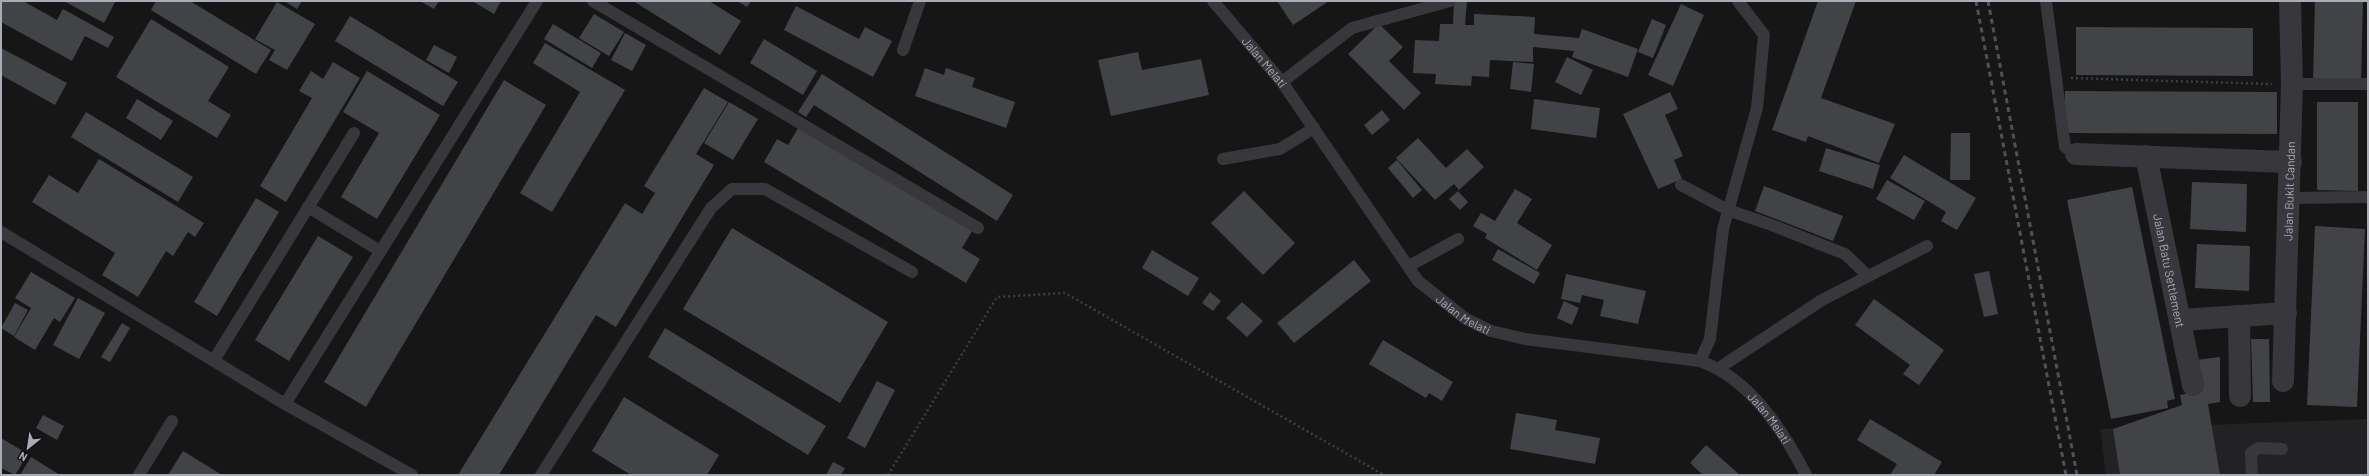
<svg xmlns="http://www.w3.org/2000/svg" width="2369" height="476" viewBox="0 0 2369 476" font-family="Barlow,sans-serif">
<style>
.built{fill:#222224}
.building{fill:#424347}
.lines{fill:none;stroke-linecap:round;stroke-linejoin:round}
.path{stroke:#3d3e43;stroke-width:2.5;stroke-dasharray:2 3;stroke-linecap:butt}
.service{stroke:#37373c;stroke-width:12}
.minor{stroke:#37373c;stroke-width:22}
.rail{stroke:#505157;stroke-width:3;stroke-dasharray:5 4;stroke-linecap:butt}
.labels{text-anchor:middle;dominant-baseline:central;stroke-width:3;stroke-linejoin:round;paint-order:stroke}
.street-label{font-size:12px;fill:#a8acb6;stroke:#111112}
</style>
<rect width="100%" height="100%" fill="#161617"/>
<polygon class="built" points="2368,419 2368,475 2106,475 2100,429"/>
<g class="building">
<polygon points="1,1 23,1 57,20 63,9 114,37 108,48 85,36 72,61 1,22"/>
<polygon points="64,1 114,1 115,2 104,23"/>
<polygon points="156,1 190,1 271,50 256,74 151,10"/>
<polygon points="284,1 302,1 297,9"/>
<polygon points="420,1 439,1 434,9"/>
<polygon points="472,1 501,1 494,14"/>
<polygon points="633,1 709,1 741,21 720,55"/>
<polygon points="737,1 751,1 747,7"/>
<polygon points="1277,1 1329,1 1293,25"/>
<polygon points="1454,1 1467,1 1465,25 1474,25 1474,14 1535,17 1534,34 1579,38 1582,29 1638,49 1628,77 1572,57 1574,51 1533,47 1533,62 1490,60 1489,77 1472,76 1471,86 1435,84 1436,74 1413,73 1415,40 1439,41 1440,24 1453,24"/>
<polygon points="1818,1 1856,1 1821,98 1895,124 1879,163 1808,136 1806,142 1772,130"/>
<polygon points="2315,1 2363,1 2361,84 2313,83"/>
<polygon points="277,2 315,24 287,70 269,60 275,50 255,39"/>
<polygon points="1681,4 1704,15 1673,86 1648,75"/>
<polygon points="796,6 859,39 865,27 892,41 873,77 784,30"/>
<polygon points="594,14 624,32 609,56 579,38"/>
<polygon points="350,16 458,82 443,106 335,41"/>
<polygon points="151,19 229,67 208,101 231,115 217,138 116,77"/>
<polygon points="1652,19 1666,25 1653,58 1638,52"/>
<polygon points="553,24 601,53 592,68 544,39"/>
<polygon points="1379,24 1403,47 1389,61 1421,93 1404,110 1348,54"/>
<polygon points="2076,27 2253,28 2253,76 2076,75"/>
<polygon points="625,33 646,45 632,71 611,60"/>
<polygon points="764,39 817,71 803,95 750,63"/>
<polygon points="545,43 625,90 552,212 520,193 580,92 533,63"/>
<polygon points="434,45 457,57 449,73 426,60"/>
<polygon points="1,48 67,83 55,105 1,75"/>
<polygon points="1138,52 1142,70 1201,59 1209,95 1111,116 1098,60"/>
<polygon points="1567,57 1593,70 1581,95 1555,82"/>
<polygon points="333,62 360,78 286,202 260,186 312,98 299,91 311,71 323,79"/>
<polygon points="1513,62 1534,64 1531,92 1510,89"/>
<polygon points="925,68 944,75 946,68 975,78 972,87 1015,102 1006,128 915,96"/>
<polygon points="367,71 440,115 377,219 341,197 379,133 343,112"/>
<polygon points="822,74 1013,195 997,221 814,105 806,117 798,112"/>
<polygon points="504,80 546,105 366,407 324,382"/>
<polygon points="704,88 728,102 696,154 714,165 616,327 596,315 499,475 458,475 625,203 642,214 655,193 644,186"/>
<polygon points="2065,91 2277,92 2277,134 2065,133"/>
<polygon points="1670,92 1678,109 1665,115 1683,156 1674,160 1682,179 1658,189 1623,114"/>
<polygon points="137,99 173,121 161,140 126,118"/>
<polygon points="1534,99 1600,108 1596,138 1531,129"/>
<polygon points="729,102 758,119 733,160 704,143"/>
<polygon points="2317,102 2358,102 2358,191 2317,190"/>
<polygon points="1382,110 1390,120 1372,135 1364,125"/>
<polygon points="86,112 193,177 178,202 71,137"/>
<polygon points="800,125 974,228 962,248 980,259 966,283 764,162 777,139 788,145"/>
<polygon points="1951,133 1970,133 1970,180 1950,180"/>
<polygon points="1418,138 1446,168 1467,149 1484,167 1459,190 1454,184 1435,200 1396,158"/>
<polygon points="1826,148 1880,165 1873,189 1819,171"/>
<polygon points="1904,155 1976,198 1957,230 1941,221 1946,212 1890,178"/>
<polygon points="99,159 204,223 195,237 188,232 173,256 166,251 138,297 102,275 115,253 32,202 49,175 78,193"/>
<polygon points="1397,160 1422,190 1413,198 1388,168"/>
<polygon points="1887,180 1925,201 1914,220 1876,199"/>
<polygon points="2192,182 2247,184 2246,232 2190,229"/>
<polygon points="1764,186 1843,216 1833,241 1755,211"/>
<polygon points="2132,187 2175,399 2167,401 2168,408 2111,419 2067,200"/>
<polygon points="1515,189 1532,199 1517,223 1552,245 1537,270 1485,238 1487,234 1473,226 1481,213 1495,221"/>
<polygon points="1244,191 1295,243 1263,275 1211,223"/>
<polygon points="1458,191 1468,202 1460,210 1449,199"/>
<polygon points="256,198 279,212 217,316 194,302"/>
<polygon points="2315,226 2365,229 2357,407 2307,405"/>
<polygon points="732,228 888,322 840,403 683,309"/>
<polygon points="318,236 353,257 289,361 255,340"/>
<polygon points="2197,244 2250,246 2249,291 2195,288"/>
<polygon points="1498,249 1540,273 1534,284 1492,260"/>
<polygon points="1152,250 1199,278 1188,296 1142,268"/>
<polygon points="1354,260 1371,281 1294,343 1277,323"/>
<polygon points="1989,271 1998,314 1984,317 1974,274"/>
<polygon points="31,272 75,298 60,322 54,318 35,350 14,337 31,308 15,298"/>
<polygon points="1566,274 1646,291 1638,324 1600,316 1604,300 1582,295 1580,303 1561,299"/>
<polygon points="1210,292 1221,301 1213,311 1202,303"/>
<polygon points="78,298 105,313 79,359 53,345"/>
<polygon points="1874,299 1944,350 1919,385 1903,374 1910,365 1855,325"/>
<polygon points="1564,301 1579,308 1572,325 1557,318"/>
<polygon points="1242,302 1263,321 1247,337 1226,318"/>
<polygon points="15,303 28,310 14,336 1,328"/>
<polygon points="122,323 130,328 110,362 101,357"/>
<polygon points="665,328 826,426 808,455 648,357"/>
<polygon points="2251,339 2269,339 2270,402 2253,402"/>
<polygon points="1383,340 1453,382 1442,401 1429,393 1426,398 1369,364"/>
<polygon points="2220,357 2220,402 2208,404 2220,475 2120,475 2113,429 2182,405 2180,395 2202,390 2196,360"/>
<polygon points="877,381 895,390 865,448 847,438"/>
<polygon points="624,397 719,455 707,475 631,475 592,451"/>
<polygon points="1516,413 1557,420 1555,430 1600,438 1595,464 1510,449"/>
<polygon points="43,415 64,426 57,440 36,428"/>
<polygon points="1870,419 1942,462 1934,475 1890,475 1897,464 1857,440"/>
<polygon points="1,438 28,454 15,475 1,468"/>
<polygon points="1706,445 1740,475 1703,475 1690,463"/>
<polygon points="183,451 222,475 168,475"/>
<polygon points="31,457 60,475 20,475"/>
<polygon points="833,462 845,468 841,475 826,475"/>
</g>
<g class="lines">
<g class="path">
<polyline points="2071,78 2272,84"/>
<polyline points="888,475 997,297 1065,293 1384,475"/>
</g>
<g class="service">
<polyline points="593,1 978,228"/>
<path id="s1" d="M1213,1L1282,82L1418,281L1466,319L1491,331L1525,339L1700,361C1750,379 1783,430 1806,475"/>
<polyline points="2046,1 2065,147 2076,154"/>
<polyline points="903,50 920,1"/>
<polyline points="1282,82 1352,28 1450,1"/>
<polyline points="2292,84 2368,84"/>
<polyline points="1223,159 1280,149 1314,128"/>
<polyline points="1681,185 1728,210 1769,224 1845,254 1868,276"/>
<polyline points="2290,198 2368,197"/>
<polyline points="308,207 380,251"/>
<polyline points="1,232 285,404 412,475"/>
<polyline points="1409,266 1458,239"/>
<polyline points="214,360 354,133"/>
<polyline points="1700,361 1710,339 1723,229 1757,108 1764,35 1738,1"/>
<polyline points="1719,368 1822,300 1927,246"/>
<polyline points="285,404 537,1"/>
<polyline points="139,475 172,421"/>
<polyline points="541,475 711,208 732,189 765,189 912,272"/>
<polyline points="2252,475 2251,453 2258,448 2282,449"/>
</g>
<g class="minor">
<polyline points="2076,154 2291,162"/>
<path id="s2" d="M2146,156L2193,385"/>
<polyline points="2239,316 2240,396"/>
<polyline points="2180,320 2286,313"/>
<path id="s3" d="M2283,381L2292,84L2290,1"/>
</g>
<g class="rail">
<polyline points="1976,1 2066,475"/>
<polyline points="1988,1 2077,475"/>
</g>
</g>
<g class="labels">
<g class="street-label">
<text stroke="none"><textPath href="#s1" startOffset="80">Jalan Melati</textPath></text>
<text stroke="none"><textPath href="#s3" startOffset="190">Jalan Bukit Candan</textPath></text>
<text stroke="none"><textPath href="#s2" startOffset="117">Jalan Batu Settlement</textPath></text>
<text stroke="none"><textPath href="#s1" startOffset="404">Jalan Melati</textPath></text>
<text stroke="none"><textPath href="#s1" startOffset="739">Jalan Melati</textPath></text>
</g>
</g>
<rect width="2369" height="476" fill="none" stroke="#a8acb6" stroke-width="4"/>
<g transform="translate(28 448) rotate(210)" stroke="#111112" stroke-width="3" paint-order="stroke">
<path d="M0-3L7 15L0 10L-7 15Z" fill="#a8acb6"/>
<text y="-6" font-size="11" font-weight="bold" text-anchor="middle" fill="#a8acb6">N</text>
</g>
</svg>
